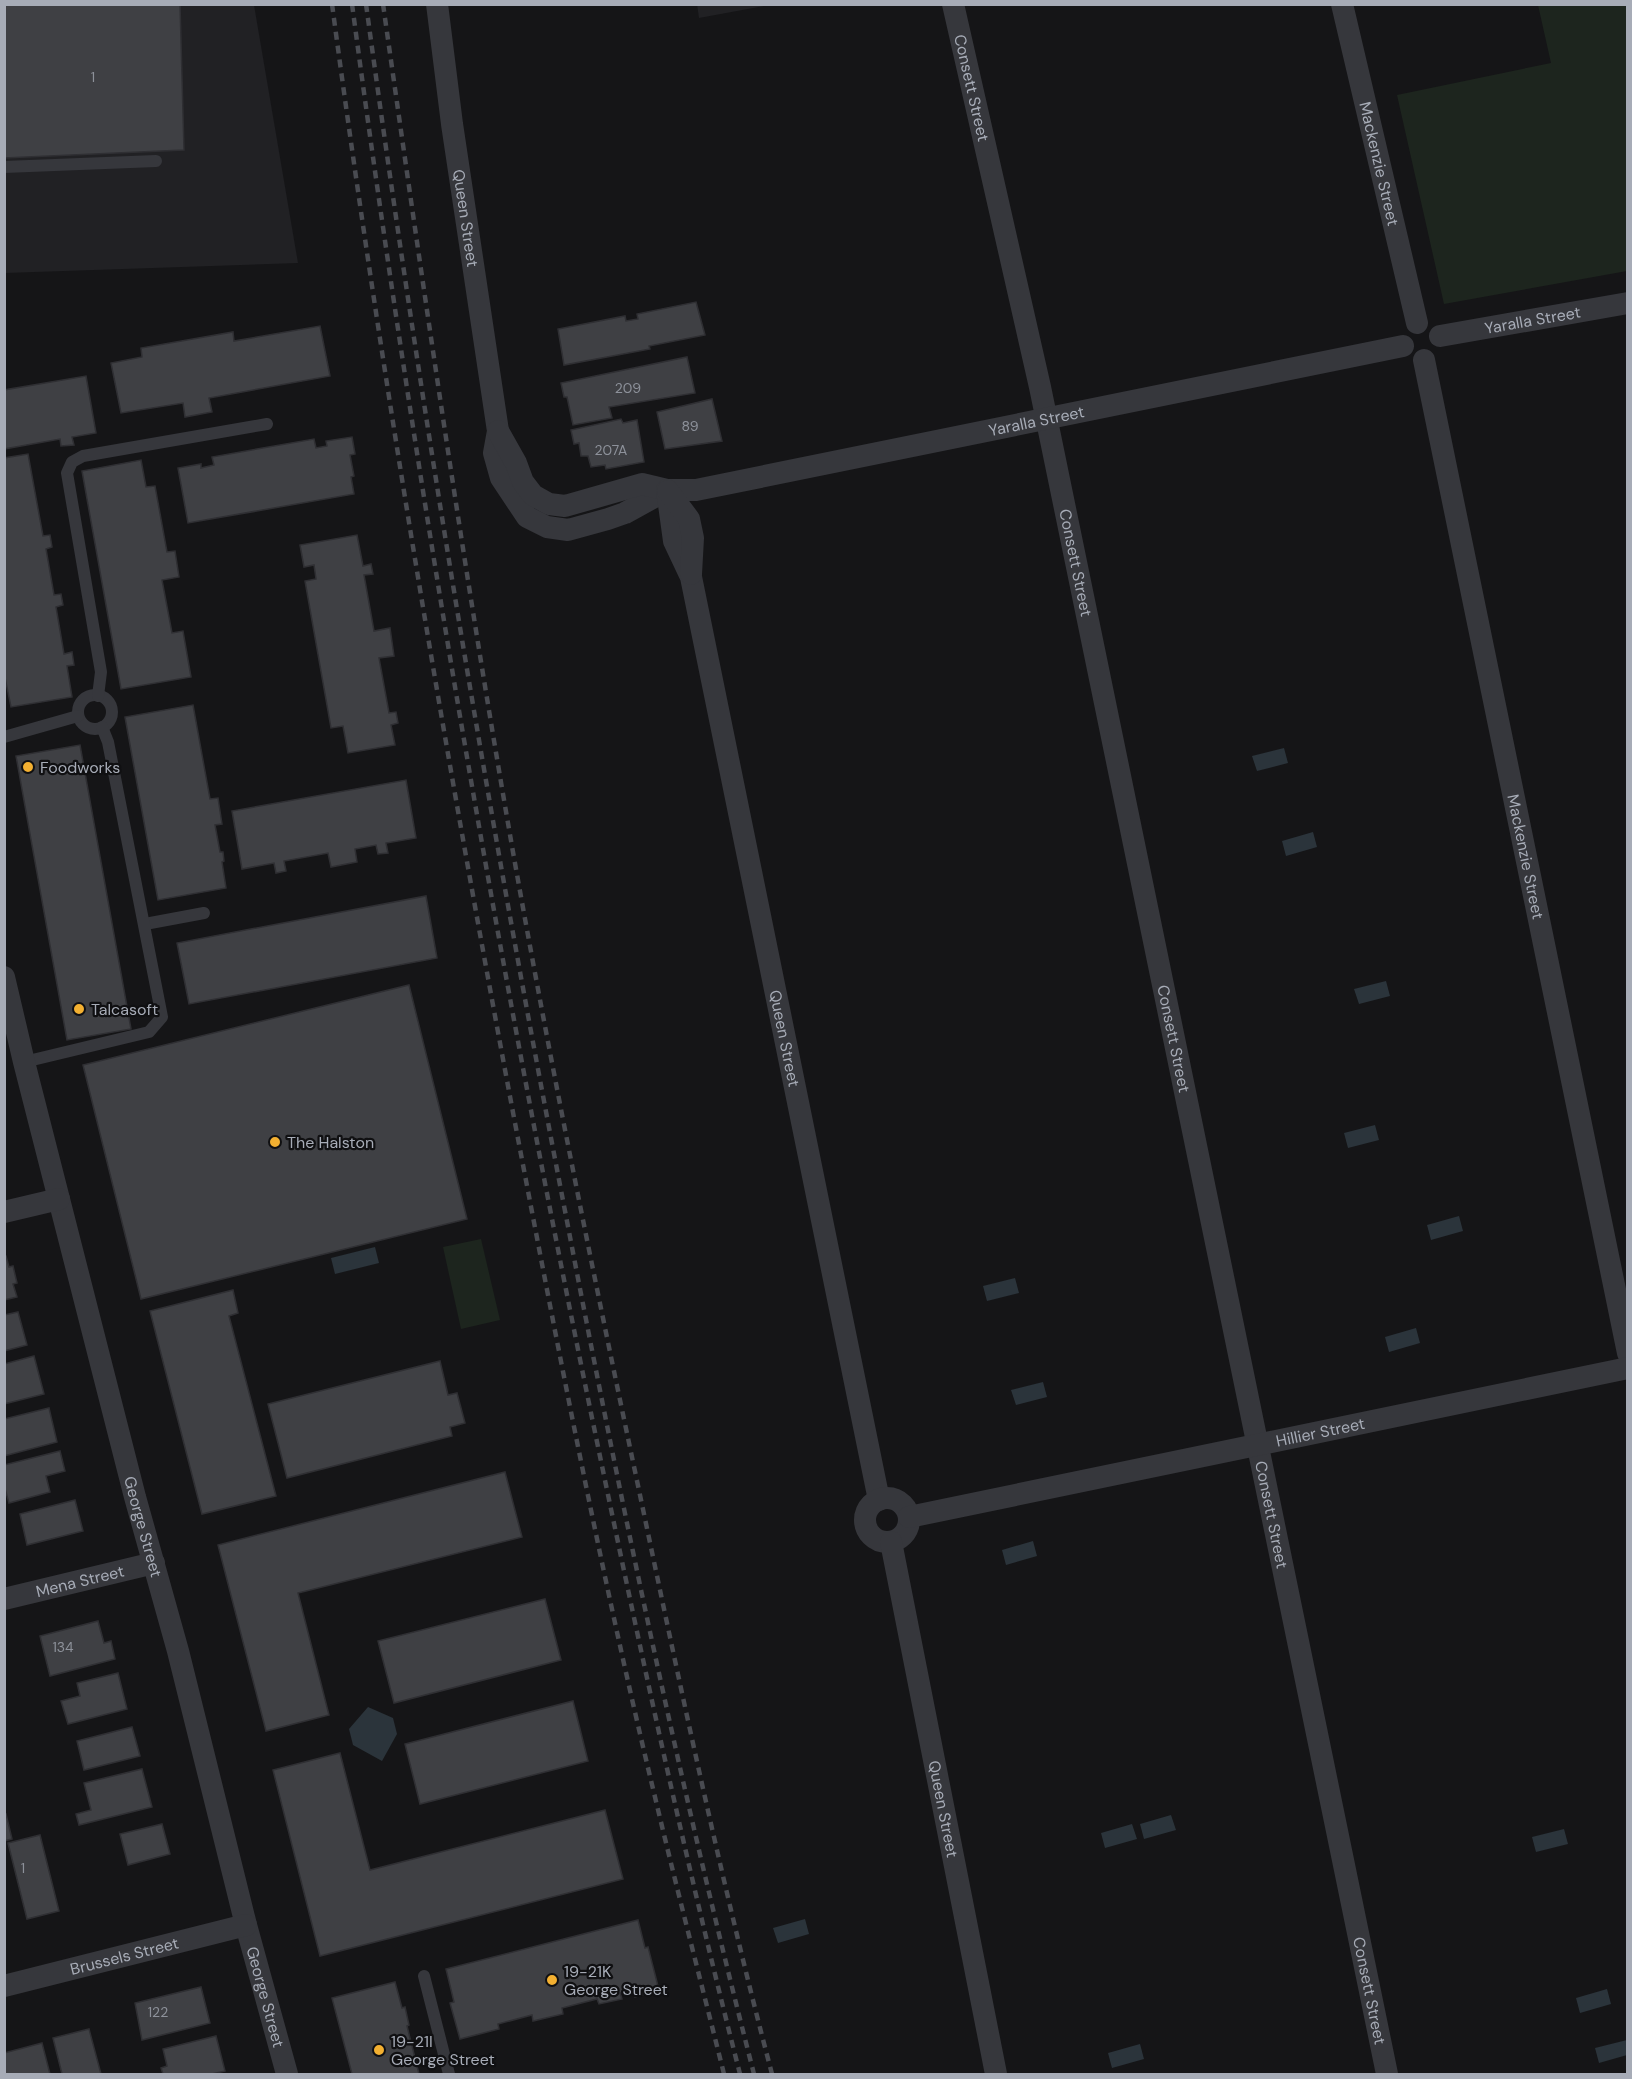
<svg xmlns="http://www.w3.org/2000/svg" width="1632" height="2079" viewBox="0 0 1632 2079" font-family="'DM Sans',sans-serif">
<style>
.built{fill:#212124}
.green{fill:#1d251e}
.water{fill:#2b343b}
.building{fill:#3f4044;stroke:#2f2f33;stroke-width:1.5}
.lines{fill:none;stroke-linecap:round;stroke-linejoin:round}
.lane{stroke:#36373c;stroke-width:12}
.street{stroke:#36373c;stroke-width:22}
.rail{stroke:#494b51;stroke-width:4.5;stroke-dasharray:8 6;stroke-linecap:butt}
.poi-dot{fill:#f3b031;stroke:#101012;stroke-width:2}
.labels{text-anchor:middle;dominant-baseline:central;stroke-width:4.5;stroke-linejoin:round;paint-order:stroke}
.number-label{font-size:14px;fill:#8d919a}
.street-label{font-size:16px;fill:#a7acb7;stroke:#101012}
.poi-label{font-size:16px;fill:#a7acb7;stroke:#101012;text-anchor:start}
</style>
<rect width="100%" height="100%" fill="#151517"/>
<g class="built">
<polygon points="697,4 768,4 769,5 699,18"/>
<polygon points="4,5 254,5 298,263 5,273"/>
</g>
<g class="green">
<polygon points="1538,5 1627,5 1627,271 1444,304 1397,95 1551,63"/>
<polygon points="481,1239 500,1320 461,1329 443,1247"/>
</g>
<g class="water">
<polygon points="1284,748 1288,763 1257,771 1252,756"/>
<polygon points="1313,832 1317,847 1286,856 1282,841"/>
<polygon points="1386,981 1390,996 1359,1004 1354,989"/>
<polygon points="1375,1125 1379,1140 1348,1148 1344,1133"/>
<polygon points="1459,1216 1463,1231 1431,1240 1427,1225"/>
<polygon points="375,1247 379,1263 335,1274 331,1258"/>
<polygon points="1015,1278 1019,1293 987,1301 983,1286"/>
<polygon points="1416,1328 1420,1343 1389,1352 1385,1337"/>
<polygon points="1043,1382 1047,1397 1016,1405 1011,1390"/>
<polygon points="1033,1541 1037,1556 1006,1565 1002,1550"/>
<polygon points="368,1707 393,1718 397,1734 382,1761 353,1745 349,1729"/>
<polygon points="1171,1815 1176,1830 1144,1839 1140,1824"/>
<polygon points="1132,1824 1137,1839 1105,1848 1101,1833"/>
<polygon points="1564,1829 1568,1844 1536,1852 1532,1837"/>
<polygon points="805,1919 809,1934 778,1943 773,1928"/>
<polygon points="1607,1989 1611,2004 1580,2013 1576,1998"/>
<polygon points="1627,2040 1627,2055 1599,2063 1595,2048"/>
<polygon points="1140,2044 1144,2059 1112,2068 1108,2053"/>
</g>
<g class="building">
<polygon points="4,4 180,4 184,150 4,158"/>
<polygon points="696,302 705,335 649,346 650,349 564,365 558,329 625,316 626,321 638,319 637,314"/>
<polygon points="320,326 330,376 209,398 212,412 185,417 183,403 121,413 111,363 142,357 141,348 233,332 234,341"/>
<polygon points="687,357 695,393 609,407 612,418 573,425 567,397 564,397 561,383"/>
<polygon points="86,376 96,433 72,437 74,445 61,446 60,439 4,449 4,390"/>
<polygon points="712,399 722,441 665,449 657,412"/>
<polygon points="621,419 623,423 637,420 644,462 606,469 605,465 591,467 588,456 581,456 579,443 574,444 571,430"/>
<polygon points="352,437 355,454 350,455 354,476 351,477 354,494 188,523 178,468 201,464 201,468 214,465 212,457 314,439 316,448 327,446 326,441"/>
<polygon points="28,454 43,536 50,535 52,547 46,549 54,595 61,594 63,605 56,607 64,654 72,652 74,665 67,666 72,697 11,707 4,673 4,458"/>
<polygon points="141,460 146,487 155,486 167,552 175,551 179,577 162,580 172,633 183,631 191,677 121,689 82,471"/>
<polygon points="357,535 363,566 371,564 373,574 364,575 374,631 390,628 394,656 379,658 389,713 396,712 398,723 391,725 395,745 348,753 343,726 331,728 305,581 316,579 314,565 304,567 300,545"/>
<polygon points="193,705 210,799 218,798 222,824 215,825 220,852 223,852 224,861 222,862 226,888 158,900 125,717"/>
<polygon points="80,745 131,1029 67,1040 16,756"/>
<polygon points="406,780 416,838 386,843 388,853 378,854 376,845 355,849 357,862 331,867 328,853 284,861 286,871 276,873 274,863 242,869 232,811"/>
<polygon points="426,896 437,958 189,1004 177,943"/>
<polygon points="409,985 467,1219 141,1299 83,1065"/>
<polygon points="4,1256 6,1256 9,1267 13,1266 17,1283 13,1284 17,1297 4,1300"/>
<polygon points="233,1290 238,1313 229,1316 276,1496 202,1514 150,1311"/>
<polygon points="18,1312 27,1345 4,1351 4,1315"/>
<polygon points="34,1356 44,1394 4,1404 4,1364"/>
<polygon points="440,1361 448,1395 457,1393 465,1423 450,1427 452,1436 287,1478 268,1404"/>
<polygon points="49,1408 57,1442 4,1456 4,1419"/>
<polygon points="60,1451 65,1471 46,1476 50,1492 9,1503 4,1485 4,1465"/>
<polygon points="505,1472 522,1537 298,1593 329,1715 266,1731 218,1545"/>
<polygon points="75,1500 83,1531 27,1545 20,1514"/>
<polygon points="545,1599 561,1660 394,1703 378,1641"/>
<polygon points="98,1621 104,1643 111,1641 115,1659 50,1676 40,1636"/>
<polygon points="118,1673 127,1709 68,1724 61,1701 80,1696 77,1683"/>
<polygon points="573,1701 588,1761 420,1804 405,1744"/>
<polygon points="132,1727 140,1756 84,1770 77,1741"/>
<polygon points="340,1753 370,1870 605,1810 623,1879 320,1956 273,1770"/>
<polygon points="142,1769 152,1807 79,1825 76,1814 91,1810 84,1783"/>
<polygon points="6,1814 12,1839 4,1841 4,1815"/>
<polygon points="162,1824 170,1854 128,1865 120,1834"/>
<polygon points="40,1835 59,1911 27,1919 8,1843"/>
<polygon points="638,1920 645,1948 648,1947 659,1990 635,1997 633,1990 620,1993 622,1999 599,2004 597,1999 562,2008 563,2014 533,2021 532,2015 498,2024 499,2029 460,2039 450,2003 454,2002 446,1969"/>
<polygon points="395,1982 402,2008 405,2007 409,2025 407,2026 419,2074 352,2074 332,1998"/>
<polygon points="201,1987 210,2023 142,2040 135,2003"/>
<polygon points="89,2029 101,2074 62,2074 53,2038"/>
<polygon points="216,2036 225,2071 212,2074 163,2074 161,2068 167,2066 163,2049"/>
<polygon points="42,2043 50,2074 4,2074 4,2053"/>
</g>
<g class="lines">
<g class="lane">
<polyline points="4,167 156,161"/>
<circle cx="95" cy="712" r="17"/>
<polyline points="98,696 101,672 67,473 72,462 83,456 267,424"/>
<polyline points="4,737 78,716"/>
<polyline points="145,924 204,913"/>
<polyline points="24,1062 149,1032 162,1017 108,742 102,727"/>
<polyline points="424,1976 449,2074"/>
</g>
<g class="street">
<path id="s1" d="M437,4L452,124L498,431L494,453L501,478L527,517L547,527L568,530L608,519L625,513L667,490"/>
<path id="s2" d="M953,4L1040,387L1387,2074"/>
<path id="s3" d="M1342,4L1417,323"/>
<path id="s4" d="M1440,336L1628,303"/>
<path id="s5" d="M1424,360L1628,1353"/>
<path id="s6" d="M498,431L516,463L523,482L533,495L549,504L565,506L642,484L667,490H696L1403,346"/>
<path id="s7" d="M667,490L674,541L691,577L879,1500"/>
<polyline points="668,491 689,519 693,538 691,574"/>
<path id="s8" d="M4,977L24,1062L135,1497L178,1651L246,1925L287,2074"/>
<polyline points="4,1212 59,1199"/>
<circle cx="887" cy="1520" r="22"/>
<path id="s9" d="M909,1517L1628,1368"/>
<path id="s10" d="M891,1542L996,2074"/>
<path id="s11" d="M4,1599L154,1563"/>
<path id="s12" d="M4,1986L246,1925"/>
</g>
<g class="rail">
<path d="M332,4C382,379 445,752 515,1123C558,1348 601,1574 655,1797C677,1890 701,1982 724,2074"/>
<path d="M352,4C415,477 495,947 591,1413C637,1635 684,1856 740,2074"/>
<path d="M366,4C421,410 488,814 566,1216C621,1504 681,1791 754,2074"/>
<path d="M383,4C423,287 464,571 513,852C550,1061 592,1268 636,1476C678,1676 720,1877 772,2074"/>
</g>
</g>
<g class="poi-dot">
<circle cx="28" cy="767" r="6"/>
<circle cx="79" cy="1009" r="6"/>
<circle cx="275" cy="1142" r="6"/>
<circle cx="552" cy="1980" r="6"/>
<circle cx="379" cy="2050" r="6"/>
</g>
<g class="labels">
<g class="number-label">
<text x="93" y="77">1</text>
<text x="628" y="388">209</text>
<text x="690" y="426">89</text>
<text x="611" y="450">207A</text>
<text x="63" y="1647">134</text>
<text x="23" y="1868">1</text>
<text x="158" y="2012">122</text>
</g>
<g class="street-label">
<text stroke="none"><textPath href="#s2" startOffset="86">Consett Street</textPath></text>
<text stroke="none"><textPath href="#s3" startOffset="164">Mackenzie Street</textPath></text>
<text stroke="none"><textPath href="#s1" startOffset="216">Queen Street</textPath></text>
<text stroke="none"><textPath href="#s4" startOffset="94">Yaralla Street</textPath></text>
<text stroke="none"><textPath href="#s6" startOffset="590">Yaralla Street</textPath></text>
<text stroke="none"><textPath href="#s2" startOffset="572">Consett Street</textPath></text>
<text stroke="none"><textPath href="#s5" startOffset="507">Mackenzie Street</textPath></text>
<text stroke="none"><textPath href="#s7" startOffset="562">Queen Street</textPath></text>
<text stroke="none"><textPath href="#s2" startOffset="1058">Consett Street</textPath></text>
<text stroke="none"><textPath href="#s9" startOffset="420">Hillier Street</textPath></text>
<text stroke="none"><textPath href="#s2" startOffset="1544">Consett Street</textPath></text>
<text stroke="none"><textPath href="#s8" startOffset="567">George Street</textPath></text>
<text stroke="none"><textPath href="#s11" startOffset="78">Mena Street</textPath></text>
<text stroke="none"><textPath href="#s10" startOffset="272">Queen Street</textPath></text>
<text stroke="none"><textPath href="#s12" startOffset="124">Brussels Street</textPath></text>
<text stroke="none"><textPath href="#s2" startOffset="2030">Consett Street</textPath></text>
<text stroke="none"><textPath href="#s8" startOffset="1053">George Street</textPath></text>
</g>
<g class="poi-label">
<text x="40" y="767">Foodworks</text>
<text x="91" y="1009">Talcasoft</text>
<text x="287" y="1142">The Halston</text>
<text x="564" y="1971">19-21K<tspan x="564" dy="18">George Street</tspan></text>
<text x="391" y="2041">19-21I<tspan x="391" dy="18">George Street</tspan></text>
</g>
</g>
<rect width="1632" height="2079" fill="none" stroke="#a7acb7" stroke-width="12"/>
</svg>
